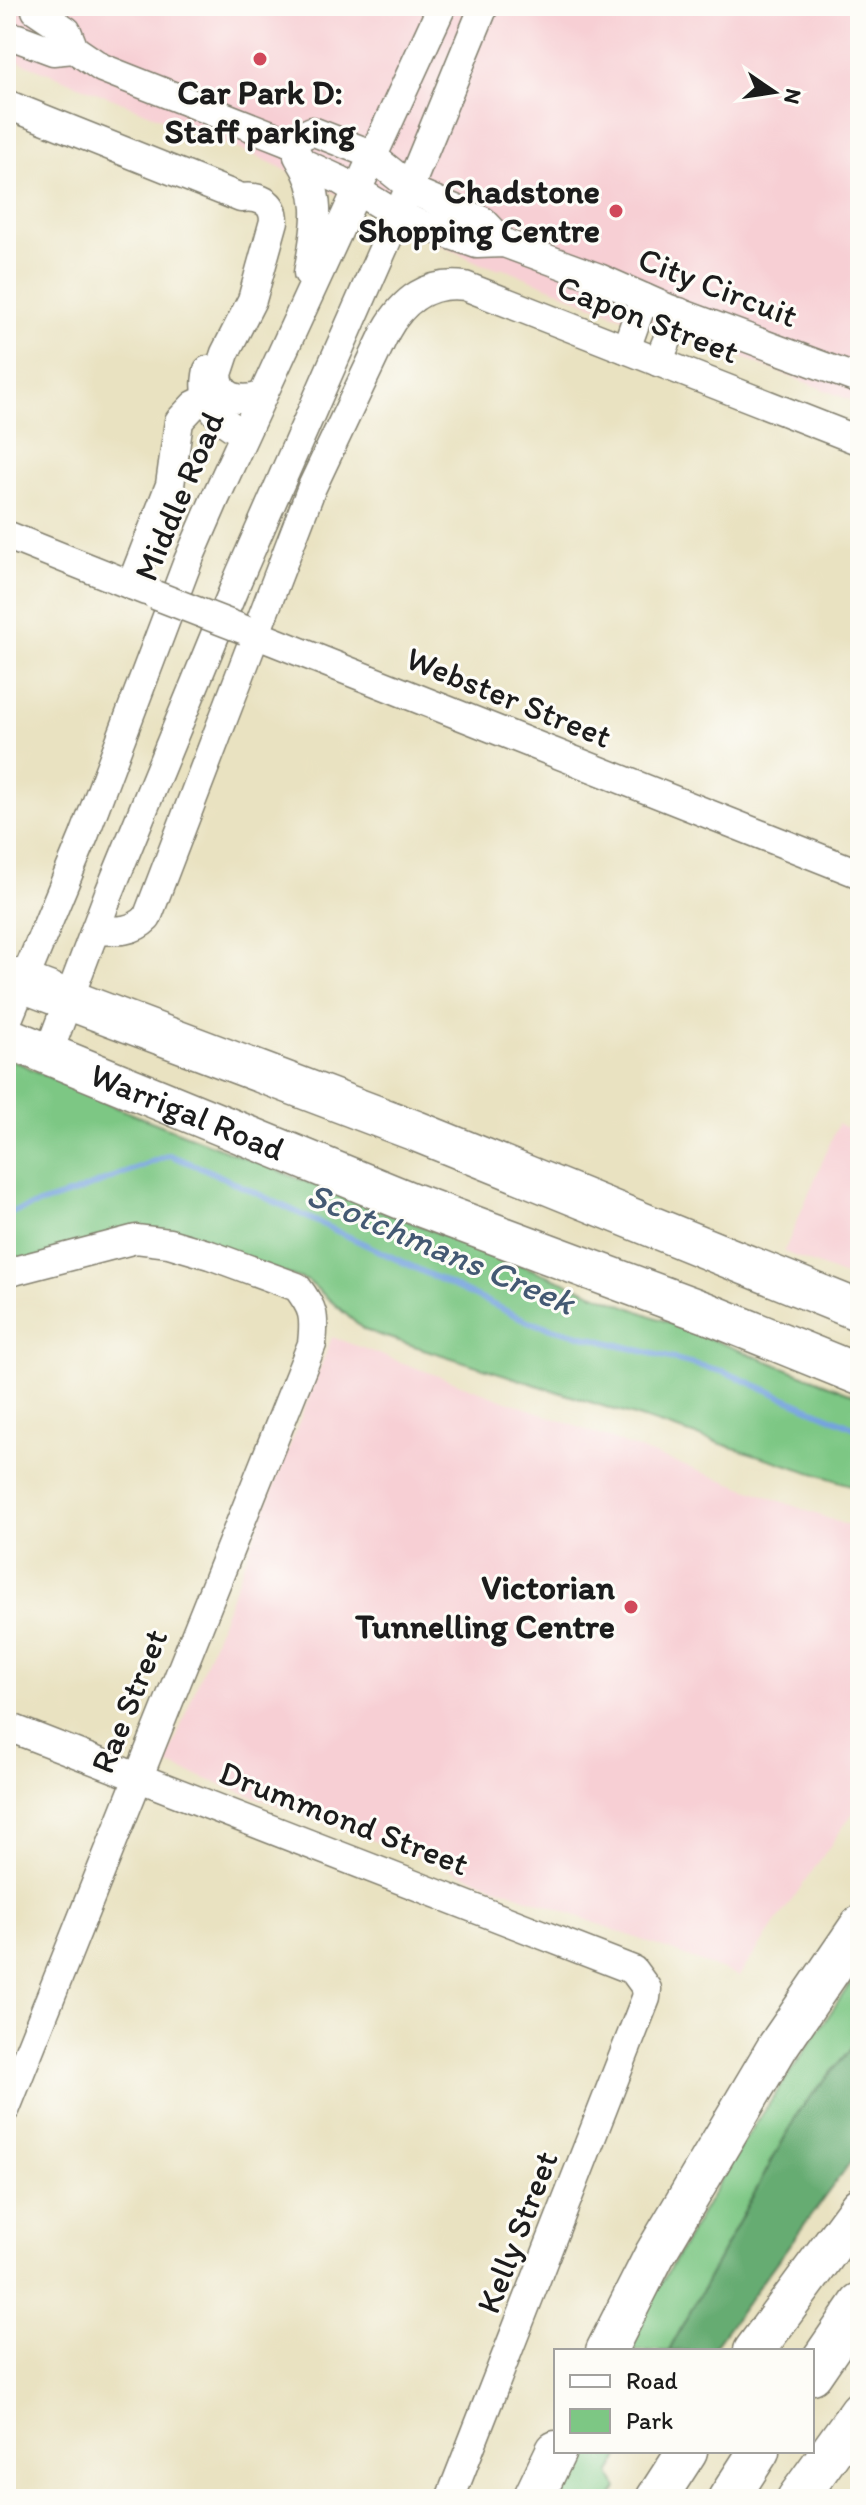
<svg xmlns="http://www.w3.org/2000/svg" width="866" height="2505" viewBox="0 0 866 2505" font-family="Itim,sans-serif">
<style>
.built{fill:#f7cfd4}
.green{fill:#7dc784;stroke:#4c7250;stroke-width:2}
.forest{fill:#66ac72;stroke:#416447;stroke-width:2}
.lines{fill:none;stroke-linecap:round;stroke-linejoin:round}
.stream{stroke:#74a3de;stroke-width:6}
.minor-casing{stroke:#827f6e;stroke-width:31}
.highway-casing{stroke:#827f6e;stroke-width:43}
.minor{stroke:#fff;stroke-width:28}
.highway{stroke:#fff;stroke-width:40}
.minor-bridge-casing{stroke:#827f6e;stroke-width:31;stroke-linecap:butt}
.minor-bridge{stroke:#fff;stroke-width:28}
.poi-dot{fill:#d1495b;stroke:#fdfcf7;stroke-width:3}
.labels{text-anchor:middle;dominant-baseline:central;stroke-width:6;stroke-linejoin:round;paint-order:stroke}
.poi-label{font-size:34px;font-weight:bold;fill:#1c1c1c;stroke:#fdfcf7;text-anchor:end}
.street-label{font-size:34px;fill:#1c1c1c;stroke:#fdfcf7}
.water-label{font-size:36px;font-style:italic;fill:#445973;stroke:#fdfcf7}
</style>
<rect width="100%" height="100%" fill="#fdfcf7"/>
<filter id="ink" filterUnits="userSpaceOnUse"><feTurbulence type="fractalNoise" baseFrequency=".0125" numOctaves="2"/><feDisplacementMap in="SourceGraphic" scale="16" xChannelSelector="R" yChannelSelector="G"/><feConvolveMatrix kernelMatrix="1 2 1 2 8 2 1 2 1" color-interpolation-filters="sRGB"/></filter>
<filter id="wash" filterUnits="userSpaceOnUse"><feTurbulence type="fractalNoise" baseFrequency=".006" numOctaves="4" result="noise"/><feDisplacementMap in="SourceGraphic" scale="32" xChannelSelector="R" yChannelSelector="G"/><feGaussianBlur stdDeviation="1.8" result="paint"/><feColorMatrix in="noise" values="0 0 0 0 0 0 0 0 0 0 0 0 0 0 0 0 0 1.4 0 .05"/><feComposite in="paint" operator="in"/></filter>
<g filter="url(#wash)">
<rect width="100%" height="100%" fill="#e9e2c1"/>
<g class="built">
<polygon points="6,6 860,6 860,404 678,332 631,321 501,267 500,269 481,264 263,159 6,56"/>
<polygon points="838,1124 860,1133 860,1282 784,1252"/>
<polygon points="332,1337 860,1530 860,1803 739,1976 166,1764"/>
</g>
<g class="green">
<polygon points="6,1057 112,1106 860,1397 860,1488 364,1330 308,1281 152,1230 6,1266"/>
<polygon points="860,1969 860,2038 799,2111 669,2351 622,2351 738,2150"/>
<polygon points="571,2451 624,2451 610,2474 618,2488 611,2499 548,2499"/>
</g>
<polygon class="forest" points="860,2038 860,2149 711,2351 669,2351 799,2111"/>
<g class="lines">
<polyline class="stream" points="6,1214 74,1193 169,1155 205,1169 532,1323 725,1372 860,1430"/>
</g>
</g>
<g filter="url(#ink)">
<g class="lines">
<defs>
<g id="minor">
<polyline points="36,10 67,31 74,49 102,68 289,142"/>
<polyline points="18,38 53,51 74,49"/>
<path d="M6,104L241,198C259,196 274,201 274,221L252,300L225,353L218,374C220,399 239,401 260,397"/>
<polyline points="289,142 312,131 368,153 418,193 483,221 504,243"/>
<path d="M298,156C325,197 316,228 308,273"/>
<polyline points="303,163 340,180 389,210 417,223 477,244 504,243 599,278 667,308 860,380"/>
<polyline points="626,349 644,298"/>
<polyline points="658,362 679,312"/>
<path d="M208,370C201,401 217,420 243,433"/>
<polyline points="6,535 146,591"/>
<polyline points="131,585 170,485 179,421 194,405 223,391"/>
<polyline points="245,630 860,874"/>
<path d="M95,930C115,931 132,933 147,918L312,487L386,331C403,300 428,281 465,286L860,441"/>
<polyline points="6,1024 84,836 188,561 214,501 442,6"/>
<polyline points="48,1054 109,893 238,579 398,215 484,6"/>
<path d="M6,1273L136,1239L169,1243L210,1255L297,1287C314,1309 315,1316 312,1344L6,2108"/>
<polyline points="6,1726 633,1970 647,1989 646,1998 450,2499"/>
</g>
<g id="highway">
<polyline points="6,976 416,1131 860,1311"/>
<path id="s1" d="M6,1037L409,1202L707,1313L860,1375"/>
<polyline points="606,2351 655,2254 778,2046 860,1926"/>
<polyline points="754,2351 860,2207"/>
<polyline points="812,2374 860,2304"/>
<polyline points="533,2499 556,2451"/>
<polyline points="656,2499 687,2451"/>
<polyline points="728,2499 759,2451"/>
<polyline points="797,2499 860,2411"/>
</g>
</defs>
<use href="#minor" class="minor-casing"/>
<use href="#highway" class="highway-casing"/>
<use href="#minor" class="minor"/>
<use href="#highway" class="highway"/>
<defs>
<polyline id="minor-bridge" points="155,595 245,630"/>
</defs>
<use href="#minor-bridge" class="minor-bridge-casing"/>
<use href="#minor-bridge" class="minor-bridge"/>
</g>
</g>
<g class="poi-dot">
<circle cx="260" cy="59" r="8"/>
<circle cx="616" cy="211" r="8"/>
<circle cx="631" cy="1607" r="8"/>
</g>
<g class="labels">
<g class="poi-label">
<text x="260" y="92" text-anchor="middle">Car Park D:<tspan x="260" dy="39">Staff parking</tspan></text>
<text x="600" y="191">Chadstone<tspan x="600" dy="39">Shopping Centre</tspan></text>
<text x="615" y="1587">Victorian<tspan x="615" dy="39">Tunnelling Centre</tspan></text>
</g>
<g class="street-label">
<text transform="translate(718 287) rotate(21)">City Circuit</text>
<text transform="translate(648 319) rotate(21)">Capon Street</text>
<text transform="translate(179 496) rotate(-67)">Middle Road</text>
<text transform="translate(509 697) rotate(22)">Webster Street</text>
<text stroke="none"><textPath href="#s1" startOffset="196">Warrigal Road</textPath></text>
<text transform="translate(129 1701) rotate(-68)">Rae Street</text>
<text transform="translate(344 1818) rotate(21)">Drummond Street</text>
<text transform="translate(517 2232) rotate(-69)">Kelly Street</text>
</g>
<g class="water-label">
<text transform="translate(441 1248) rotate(23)">Scotchmans Creek</text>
</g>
</g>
<rect width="866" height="2505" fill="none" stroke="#fdfcf7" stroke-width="32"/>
<rect x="554" y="2349" width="260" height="104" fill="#fdfcf7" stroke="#a3a29f" stroke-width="2"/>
<rect x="570" y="2375" width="40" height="12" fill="#ffffff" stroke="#a3a29f" stroke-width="2"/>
<text x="626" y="2389" font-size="24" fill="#1c1c1c">Road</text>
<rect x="570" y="2409" width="40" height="24" fill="#7dc784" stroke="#a3a29f" stroke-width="2"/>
<text x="626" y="2429" font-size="24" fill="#1c1c1c">Park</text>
<g transform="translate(774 92) rotate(103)" stroke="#fdfcf7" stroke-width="6" paint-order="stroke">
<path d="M0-6L14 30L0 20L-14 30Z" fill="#1c1c1c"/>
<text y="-12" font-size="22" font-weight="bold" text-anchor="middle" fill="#1c1c1c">N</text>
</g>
</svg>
